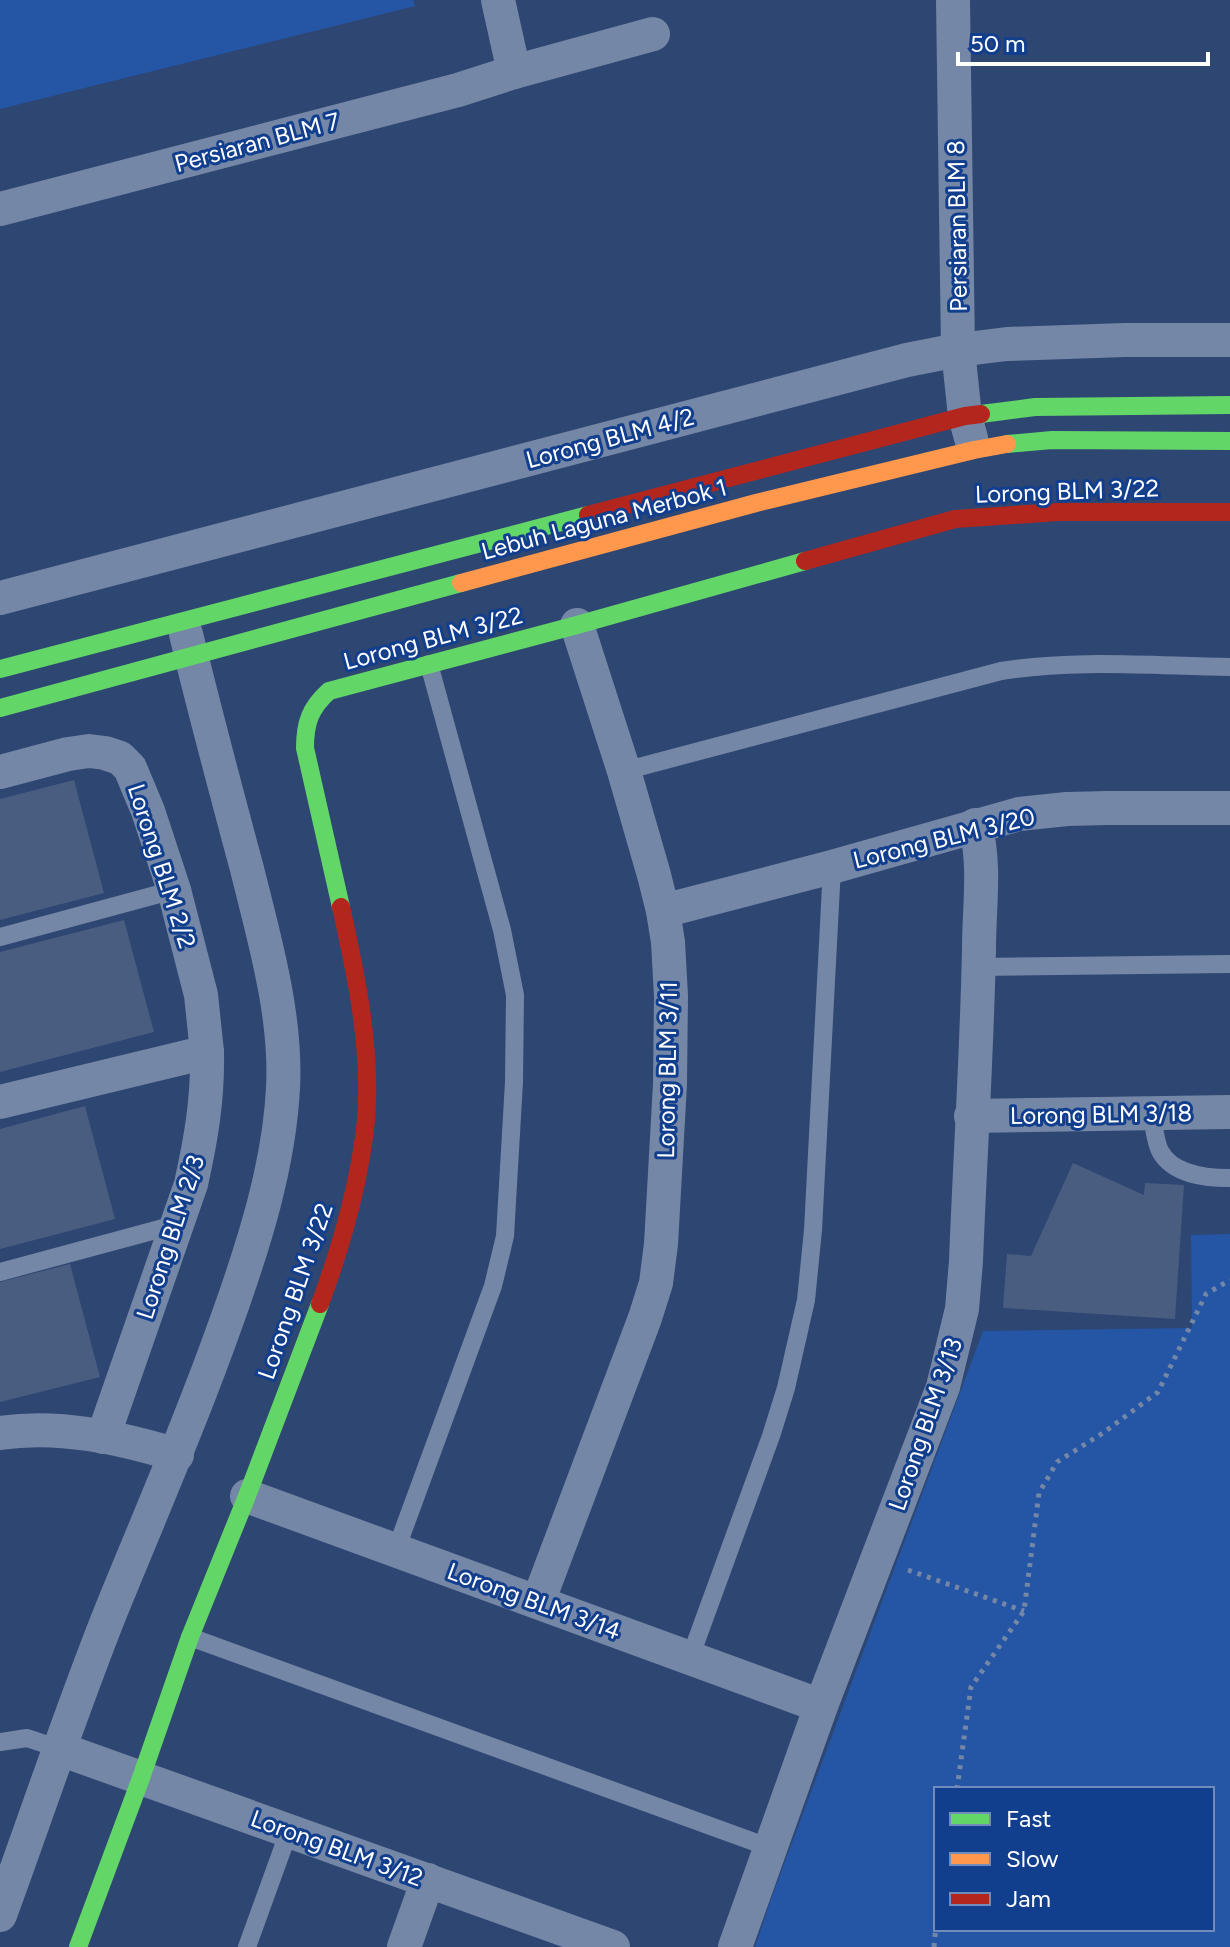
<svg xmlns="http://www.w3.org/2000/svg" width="1230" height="1947" viewBox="0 0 1230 1947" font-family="Figtree,sans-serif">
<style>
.green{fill:#2555a5;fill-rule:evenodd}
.building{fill:#495d80}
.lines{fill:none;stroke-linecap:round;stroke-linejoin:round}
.path{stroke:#7587a6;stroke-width:5;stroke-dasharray:4 6;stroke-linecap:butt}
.lane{stroke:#7587a6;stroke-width:18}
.street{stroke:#7587a6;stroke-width:34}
.fast{stroke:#63d668;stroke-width:18}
.slow{stroke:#ff974d;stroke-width:18}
.jam{stroke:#b3261e;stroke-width:18}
.labels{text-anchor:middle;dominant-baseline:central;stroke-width:6;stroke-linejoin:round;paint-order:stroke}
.street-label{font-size:24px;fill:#fff;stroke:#123e8e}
</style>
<rect width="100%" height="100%" fill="#2e4672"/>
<g class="green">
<polygon points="0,0 413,0 415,6 0,109"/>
<path d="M1230,1234V1947H755L771,1899L983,1331L1192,1328L1191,1235ZM1212,1789V1929H936V1789Z"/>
</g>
<g class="building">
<polygon points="74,780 104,893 0,920 0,799"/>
<polygon points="124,920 154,1032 0,1072 0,952"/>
<polygon points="85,1106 115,1219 0,1249 0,1129"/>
<polygon points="1073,1163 1144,1195 1145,1183 1184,1185 1175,1319 1003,1308 1007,1254 1031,1256"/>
<polygon points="70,1264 100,1377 0,1402 0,1282"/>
</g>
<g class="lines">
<g class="path">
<polyline points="908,1570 1024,1611"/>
<polyline points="957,1789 971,1687 1024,1611 1039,1493 1057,1462 1103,1433 1158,1392 1206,1294 1230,1280"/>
<polyline points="934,1947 936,1925"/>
</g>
<g class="lane">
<path d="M624,771L1001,671C1076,659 1154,666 1230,667"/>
<polyline points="0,937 174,890"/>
<polyline points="978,967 1230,964"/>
<path d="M1151,1113C1154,1125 1155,1141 1160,1151C1173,1175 1206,1178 1230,1178"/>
<polyline points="0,1272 178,1224"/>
<polyline points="396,1550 493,1286 505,1236 514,1082 515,995 502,930 429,664"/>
<polyline points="190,1637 771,1848"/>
<polyline points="690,1658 771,1436 786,1388 806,1300 813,1230 832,867"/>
<polyline points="0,1742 27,1738 60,1749"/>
<polyline points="247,1947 289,1831"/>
</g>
<g class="street">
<polyline points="953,0 958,350 965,416 971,438"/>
<polyline points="514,72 653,34"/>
<polyline points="0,209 458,90 514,72 498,0"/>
<polyline points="0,598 907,360 958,350 1007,344 1125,340 1230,340"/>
<polyline points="0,772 68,754 89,751 105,753 120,758 130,768 148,811 174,890 201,995 207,1052"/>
<polyline points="663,911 832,867 1019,814 1067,809 1108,808 1230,808"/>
<path d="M0,1102L207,1052C208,1099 201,1139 191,1184L103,1437"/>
<polyline points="971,1116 1230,1112"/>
<path d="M0,1433C59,1424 121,1438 177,1455"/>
<polyline points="247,1496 821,1706"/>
<polyline points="538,1602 645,1318 656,1283 661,1244 670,1084 671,996 668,942 663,911 654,875 624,771 577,625"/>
<polyline points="60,1749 613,1947"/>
<path d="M0,1915C37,1814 71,1711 111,1611C151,1513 193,1416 228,1317C254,1244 279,1166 283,1088C287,1016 264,938 247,869C226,791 205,713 186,634"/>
<polyline points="404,1947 428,1880"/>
<path d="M735,1947L821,1706L943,1387L962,1309L966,1261C970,1157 977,1052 979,948C979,908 986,864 975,825"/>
</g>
<g class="fast">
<polyline points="981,414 1035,407 1230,405"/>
<polyline points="1007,444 1052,440 1230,441"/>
<polyline points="0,669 588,515"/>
<polyline points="0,708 461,583"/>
<path d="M341,907L305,748C305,723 310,708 329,691L577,625L805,561"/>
<polyline points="78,1947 141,1778 190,1637 247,1496 320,1304"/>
</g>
<polyline class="slow" points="461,583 756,503 974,450 1007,444"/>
<g class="jam">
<polyline points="588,515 965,416 981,414"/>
<polyline points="805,561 955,519 1058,512 1230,512"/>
<path d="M320,1304C341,1247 360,1180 366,1120C372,1050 356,974 341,907"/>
</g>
</g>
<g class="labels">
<g class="street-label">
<text transform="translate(257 142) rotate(-15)">Persiaran BLM 7</text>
<text transform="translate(957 226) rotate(-91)">Persiaran BLM 8</text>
<text transform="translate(610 438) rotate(-15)">Lorong BLM 4/2</text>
<text transform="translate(1067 491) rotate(-2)">Lorong BLM 3/22</text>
<text transform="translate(604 519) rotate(-15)">Lebuh Laguna Merbok 1</text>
<text transform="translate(433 638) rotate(-15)">Lorong BLM 3/22</text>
<text transform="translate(944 838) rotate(-14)">Lorong BLM 3/20</text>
<text transform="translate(162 866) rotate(72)">Lorong BLM 2/2</text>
<text transform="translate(667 1070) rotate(-89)">Lorong BLM 3/11</text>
<text transform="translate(1101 1114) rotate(-1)">Lorong BLM 3/18</text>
<text transform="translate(170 1237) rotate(-72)">Lorong BLM 2/3</text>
<text transform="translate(295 1291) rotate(-71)">Lorong BLM 3/22</text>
<text transform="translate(925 1424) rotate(-71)">Lorong BLM 3/13</text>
<text transform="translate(534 1601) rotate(20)">Lorong BLM 3/14</text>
<text transform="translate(337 1848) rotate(20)">Lorong BLM 3/12</text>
</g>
</g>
<rect x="934" y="1787" width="280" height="144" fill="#123e8e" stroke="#718bbb" stroke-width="2"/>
<rect x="950" y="1813" width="40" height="12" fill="#63d668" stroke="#718bbb" stroke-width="2"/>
<text x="1006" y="1827" font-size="24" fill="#ffffff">Fast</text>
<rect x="950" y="1853" width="40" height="12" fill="#ff974d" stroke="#718bbb" stroke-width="2"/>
<text x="1006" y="1867" font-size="24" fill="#ffffff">Slow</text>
<rect x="950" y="1893" width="40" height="12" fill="#b3261e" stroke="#718bbb" stroke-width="2"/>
<text x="1006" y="1907" font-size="24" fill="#ffffff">Jam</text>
<path d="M958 52v12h250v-12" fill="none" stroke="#ffffff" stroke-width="4"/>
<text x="970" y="52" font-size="24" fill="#ffffff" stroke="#123e8e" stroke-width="6" paint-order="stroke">50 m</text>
</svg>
